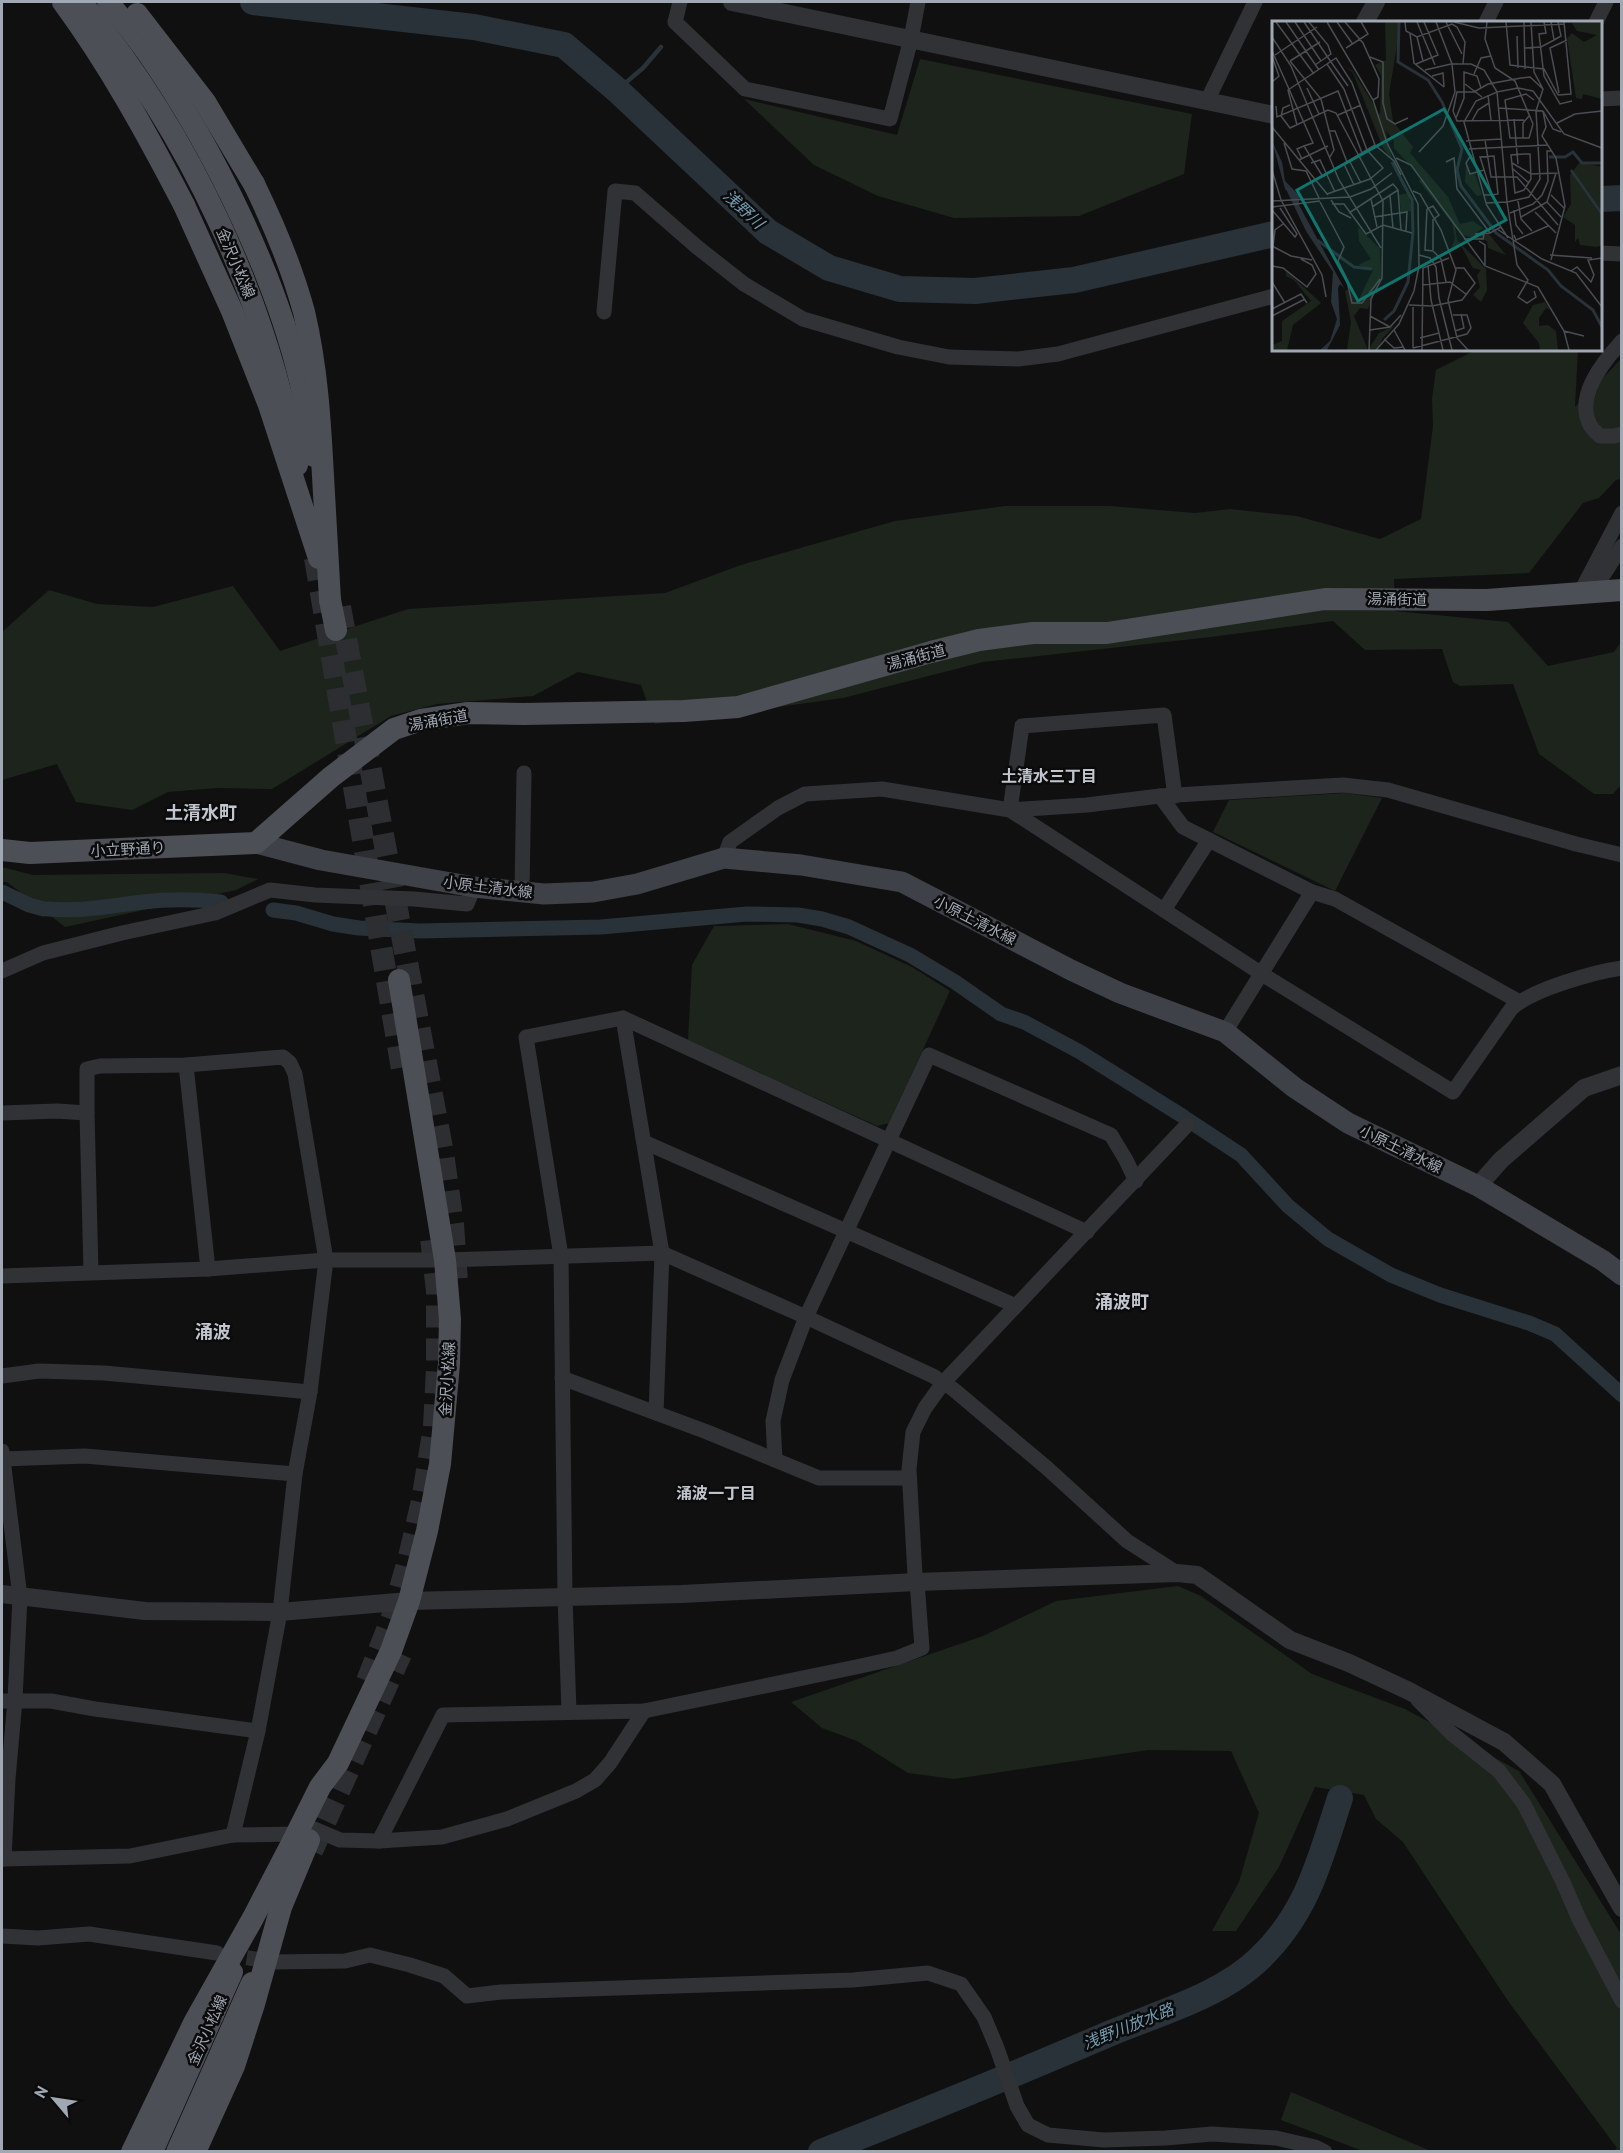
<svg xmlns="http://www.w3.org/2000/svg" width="1623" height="2153" viewBox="0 0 1623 2153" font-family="'PT Sans','Noto Sans JP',sans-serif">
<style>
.green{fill:#1c241c}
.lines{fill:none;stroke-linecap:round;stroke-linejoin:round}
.stream{stroke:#283238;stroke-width:4.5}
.canal{stroke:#283238;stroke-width:15}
.river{stroke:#283238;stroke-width:26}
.minor-tunnel{stroke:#2d2e31;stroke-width:15;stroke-dasharray:15 8;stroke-linecap:butt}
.primary-tunnel{stroke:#2d2e31;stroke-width:22;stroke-dasharray:22 11;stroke-linecap:butt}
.minor{stroke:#303236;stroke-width:15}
.tertiary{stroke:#303236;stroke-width:18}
.secondary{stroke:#3e4147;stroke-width:21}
.primary{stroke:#4c4f56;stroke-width:22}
.primary-bridge{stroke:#4c4f56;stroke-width:22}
.labels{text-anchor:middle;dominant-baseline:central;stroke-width:5;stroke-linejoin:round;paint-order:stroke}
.street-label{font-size:15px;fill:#a0a8b3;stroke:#0b0b0c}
.water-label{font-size:16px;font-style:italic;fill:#739bb2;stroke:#0b0b0c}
.neighbourhood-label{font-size:16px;font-weight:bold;fill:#c1c6cf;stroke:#0b0b0c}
.quarter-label{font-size:18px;font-weight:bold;fill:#c1c6cf;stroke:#0b0b0c}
.inset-river{fill:none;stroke:#283238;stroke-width:3}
.inset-road{fill:none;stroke:#4a4d52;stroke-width:1.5}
.view{fill:#0f766e;fill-opacity:0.15;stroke:#0f766e;stroke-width:3}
.inset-edge{fill:none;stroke:#a0a8b3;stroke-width:3}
</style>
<rect width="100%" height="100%" fill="#101011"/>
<g class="green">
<polygon points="920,59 1192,114 1184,174 1079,216 954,218 878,196 814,165 744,99 897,135"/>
<polygon points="1476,350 1578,350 1575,407 1621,359 1621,479 1616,480 1599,498 1583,503 1529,573 1394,579 1395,611 1508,622 1548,666 1614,652 1621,642 1621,785 1613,794 1594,794 1539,754 1513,684 1460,686 1453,682 1442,649 1365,650 1333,621 1211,637 983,662 843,698 655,724 641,685 578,672 533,696 437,704 391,716 272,789 217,788 168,792 132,810 76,802 57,764 2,780 2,632 49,590 97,604 153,607 233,586 280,651 408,609 665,593 741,565 895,521 1005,506 1110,506 1195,513 1230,509 1297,516 1380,539 1421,519 1433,426 1432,398 1436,370"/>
<polygon points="1346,793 1382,798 1335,891 1213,832 1229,800"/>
<polygon points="2,867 33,875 224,873 258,879 236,890 65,927 7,882 2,882"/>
<polygon points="788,924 856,941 912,967 950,991 889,1123 877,1126 688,1040 692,965 714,926"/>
<polygon points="1178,1586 1201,1596 1312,1674 1405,1709 1519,1771 1621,1934 1621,2151 1614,2151 1617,2148 1508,2001 1403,1842 1376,1819 1364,1795 1315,1787 1279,1867 1236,1931 1212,1931 1239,1882 1259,1813 1231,1751 1148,1750 954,1779 908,1773 857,1741 822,1728 791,1702 983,1636 1056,1601"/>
<polygon points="1291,2092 1431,2151 1363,2151 1281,2120"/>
</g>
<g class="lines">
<polyline class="stream" points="617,90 643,68 661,47"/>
<g class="canal">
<polyline points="2,892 29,905 44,909"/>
<path d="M48,909C80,912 110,906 142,902C168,899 195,899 221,902"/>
<polyline points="273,910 296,913 333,924 359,928 420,931 601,927 747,914 798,915 822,919 849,927 910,955 955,982 1001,1014 1024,1022 1080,1052 1184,1117"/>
<polyline points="1188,1120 1241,1155 1288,1206 1328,1239 1391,1275 1440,1295 1529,1323 1555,1334 1622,1395"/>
</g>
<g class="river">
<polyline points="253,2 474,27 564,45 617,90 768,232 829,268 900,289 975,291 1074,280 1274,234"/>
<polyline points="1600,199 1622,198"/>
<path d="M821,2152C918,2114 1015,2074 1111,2033C1159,2013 1223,1995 1260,1958C1308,1912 1320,1859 1340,1798"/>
</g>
<polyline class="minor-tunnel" points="224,1954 274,1962"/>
<g class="primary-tunnel">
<polyline points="315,558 402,1069"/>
<polyline points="340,607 443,1153 453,1224 457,1281"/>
<polyline points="367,1681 392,1617 409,1557 422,1501 434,1427 437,1368 437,1291 431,1238"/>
<polyline points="312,1851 401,1654"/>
</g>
<g class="minor">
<polyline points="680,2 675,22 745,89 890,119 911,39 918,2"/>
<polyline points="1486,22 1496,2"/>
<polyline points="1596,22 1606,2"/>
<polyline points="1600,99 1622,98"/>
<polyline points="1207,101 1255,2"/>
<polyline points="1600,253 1622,254"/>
<polyline points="604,312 615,191 635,193 697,247 744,284 803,319 898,347 949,357 1018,359 1058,354 1274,296"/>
<path d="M1622,341C1603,362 1575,396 1590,425C1592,429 1597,433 1600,436H1614L1622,434"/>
<polyline points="1593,591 1622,546"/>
<polyline points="1580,593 1622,513"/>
<polyline points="1160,796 1183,827 1312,892 1335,899 1518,1001"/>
<path d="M1010,810L1262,974L1453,1092L1511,1009C1530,990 1594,972 1622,968"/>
<polyline points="1010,810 1022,726 1164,715 1175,796"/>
<polyline points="724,858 730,842 778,808 805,794 882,789 1010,810 1087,805 1160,796 1343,785 1388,790 1576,844 1622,855"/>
<polyline points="522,891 524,773"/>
<polyline points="1164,910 1209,840"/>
<polyline points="2,971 43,953 122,933 215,913 270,890 315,895 414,899 467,904 474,887"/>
<polyline points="623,1018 662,1253 656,1413"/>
<polyline points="1225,1032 1312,892"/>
<polyline points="186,1065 208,1269"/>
<polyline points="2,1113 57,1111 87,1113 87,1069 100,1066 186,1065 283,1057 290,1063 295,1074 326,1260 310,1392 295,1474 280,1612 258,1731 233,1835"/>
<polyline points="87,1113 91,1272"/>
<polyline points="644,1142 1016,1306"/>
<polyline points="2,1276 208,1269 326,1260 445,1260 662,1253 806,1317 933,1376 953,1389 1047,1468 1127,1541 1177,1573"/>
<polyline points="2,1376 39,1371 104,1373 310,1392"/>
<polyline points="562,1378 707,1432 819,1478 909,1478"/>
<polyline points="2,1451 20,1597 15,1700 8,1779 4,1859"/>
<polyline points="3,1459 85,1456 295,1474"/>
<polyline points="775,1460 773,1421 782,1380 806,1317 929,1055 1111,1135 1126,1160 1136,1181"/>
<polyline points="1418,1700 1451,1733 1499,1771 1524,1804 1563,1882 1579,1919 1622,2001"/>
<polyline points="2,1701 51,1701 95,1709 258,1731"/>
<polyline points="569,1712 565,1597 561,1256 526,1037 623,1018 1087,1232"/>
<polyline points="314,1829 340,1840 379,1841 442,1837 507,1819 576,1791 595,1780 610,1763 644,1711"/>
<polyline points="379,1841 443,1715 644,1711 856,1667 897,1658 922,1648 917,1582 915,1575 909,1469 913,1432 925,1408 943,1383 1187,1125"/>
<polyline points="2,1859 130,1856 233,1835 296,1834"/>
<polyline points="2,1936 38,1938 89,1934 217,1953"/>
<polyline points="274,1962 345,1961 370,1955 410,1965 444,1976 467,1996 501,1992 853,1980 928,1973 961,1984 984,2017 997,2048 1017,2106 1028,2125 1048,2135 1104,2140 1166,2138 1212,2134 1276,2138 1315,2147 1325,2152"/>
</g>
<g class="tertiary">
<polyline points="732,2 1274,115"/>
<polyline points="1365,22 1376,2"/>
<polyline points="1478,1186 1501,1160 1584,1088 1622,1075"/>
<polyline points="2,1594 145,1611 280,1612 409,1601 682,1594 917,1582 1177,1573 1197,1575 1290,1640 1349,1663 1409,1691 1504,1742 1552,1784 1622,1908"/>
</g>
<polyline class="secondary" points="256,843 321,860 474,887 544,894 593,892 637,884 724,858 801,865 902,882 1071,970 1120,993 1225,1032 1295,1088 1348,1123 1478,1186 1602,1260 1622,1275"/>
<g class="primary">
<path d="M63,2C110,66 147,134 184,205"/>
<path d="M81,2C190,134 265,296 297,465"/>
<path d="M108,2C121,18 135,35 147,52C214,148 280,283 304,398C308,417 310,437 314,456"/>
<polyline points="137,14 205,102 254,184"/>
<polyline points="330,600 336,630"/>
<polyline points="2,850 30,853 256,843 331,777 394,729 421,720 468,713 524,714 684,711 738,707 931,652 979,640 1033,633 1107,633 1325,599 1487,600 1622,590"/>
<polyline points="293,1841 320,1787 338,1763 391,1651 409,1601 427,1531 440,1464 449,1364 450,1319 445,1260 399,980"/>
<polyline points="152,2152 232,1972"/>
<polyline points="177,2152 252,1983"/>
</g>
<g class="primary-bridge">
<path d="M254,184C274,225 292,268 304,312C317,367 320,420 323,476C325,517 328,558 330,600"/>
<polyline points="184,205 232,311 269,405 319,558"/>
<polyline points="132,2152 194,2023 253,1918 293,1841"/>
<polyline points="195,2152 234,2066 254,2004 281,1907 309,1840"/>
</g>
</g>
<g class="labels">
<g class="street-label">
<text transform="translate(236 263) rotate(67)">金沢小松線</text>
<text transform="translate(1397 599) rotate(1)">湯涌街道</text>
<text transform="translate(916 657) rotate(-15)">湯涌街道</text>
<text transform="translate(438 720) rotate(-10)">湯涌街道</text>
<text transform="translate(128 849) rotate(-3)">小立野通り</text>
<text transform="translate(488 887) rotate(7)">小原土清水線</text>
<text transform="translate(975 920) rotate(27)">小原土清水線</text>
<text transform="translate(1401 1149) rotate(26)">小原土清水線</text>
<text transform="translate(447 1379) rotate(-87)">金沢小松線</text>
<text transform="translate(207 2030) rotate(-66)">金沢小松線</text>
</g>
<g class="water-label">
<text transform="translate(744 209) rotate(43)">浅野川</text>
<text transform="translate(1128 2026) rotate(-22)">浅野川放水路</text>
</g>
<g class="neighbourhood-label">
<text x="1049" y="776">土清水三丁目</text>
<text x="716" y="1493">涌波一丁目</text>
</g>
<g class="quarter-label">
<text x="201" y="812">土清水町</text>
<text x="1122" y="1301">涌波町</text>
<text x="213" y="1331">涌波</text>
</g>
</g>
<g transform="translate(1272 21)">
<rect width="330" height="330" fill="#101011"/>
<path d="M113,1H126L127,12L117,73L121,100L141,126L138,132L176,176L188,203L201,200L211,207L205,211L217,213L234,234L216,227L215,220L191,214L183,206L185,219L214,248L215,269L209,281L201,274L208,266L205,254L209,249L201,247L189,225L179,228L183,217L180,202L147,160L150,157L122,127V120L114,110L120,138L111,127L81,52L72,44L81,50L108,94L109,54L103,44L114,39ZM330,1V78L311,73L310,78L304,77L295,17L300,12L312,21L325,14L305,10L300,2ZM308,141L330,146V224L325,226L308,224L306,217L303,221V204L291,196L299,183L298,154ZM194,142L197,154L203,153L210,174L205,175L193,161ZM136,172L140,190L129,191L127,174ZM86,206L108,228L109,259L96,288L88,287L82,295L96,329L107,312L122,305L110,318L107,329H75L79,301L73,270L77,268L76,256L83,279L86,280L101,249L86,244L99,238L87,220ZM14,250L49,282L21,304L15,329H0V324L10,320V300L39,280L22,259L14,255ZM273,281L278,289L274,287L267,297V305L276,304L284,310L286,329H268L267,322L251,302L261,284Z" fill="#1c241c"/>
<path d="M0,120L10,141L13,160L27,174V184L72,267L68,263L66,267L68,304L55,329H48L58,320L65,298L59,281L61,251L34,210L12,164L15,170L13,168Z" fill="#283238"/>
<path class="inset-river" d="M127,1L126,41L156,59L170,81L190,128L185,149L189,165L224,212L276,249L289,265L321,289L330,306M277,136H293L301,131L310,142H330M120,141L140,179L141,211M299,149L330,193M45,219L82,246L100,248M112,299L122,290L136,261L141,211"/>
<path class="inset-road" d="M4,1L42,53M14,1L47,49M23,1L49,40M32,1L59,41M37,1L56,24L59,33L43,44M55,1L101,79L115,122L146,183L147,245L142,270L127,303L104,329M65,1L80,22M73,1L91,22L107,58L106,76L101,79M133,1L134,10L145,16L180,3L185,6L193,21L191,43M145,1L163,44M174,1L190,33M182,1L207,7L292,3M215,1L213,18L223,47L243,60L261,103M234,1L238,44L272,48L286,74M252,1L253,48M259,1L262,51L271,68L264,90L268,158L257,176L235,181L245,244L256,259L246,276L255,282L264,276L262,270M272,1L274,12L267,13L272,55L288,83L300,80M138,13L142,42L172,66M245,15L246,47M0,16L19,45L67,159L109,227M145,16L151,40M282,19L289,15L286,1M74,27L96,13L89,1M253,27L269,26L282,19L279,1M0,30L41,122L32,125L51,156M3,34L45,6M98,36L111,41V82L115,98L123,103L136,97M18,40L49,78L62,129L58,136M18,40L48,21M59,41L76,65M55,43L72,68M144,43L166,34L152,1M179,43H199L212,49L225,71L246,67L261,70L292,113L330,127M153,49L179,43M202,53L209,37L219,35M160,55L171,52L172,66M0,61L7,55L0,35M193,63L210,76M35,67L47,93M225,71L235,181L214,182L192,101L204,80ZM287,72L278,27L295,19M216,74L219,99M286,74L299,73L292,1M18,84L11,87L9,95L18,107L56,89L64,92L111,180L110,257L99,278L97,329M4,85L5,96L66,70L90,132M226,87L271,90M271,90L274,106L270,115L284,137L293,185L279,239M271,90L281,108L289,111M66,94L89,84M184,97L192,77V51L205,55L209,67M242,98L246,143M252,99L185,100L181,90L185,71H202L216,63L249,57L258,56L271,68M200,100L206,89L217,82M285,102L303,93L330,90M261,103L257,117H238L233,79L254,73L262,79M25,104L16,69L64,37L80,62L103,124L122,140L129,154M0,106L56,174M57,110H63L75,141M251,117V102L257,95M213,119L219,156H245L286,204M194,120L229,118M12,122L20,148L34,150L47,177M197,128L276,124M147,131L171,105L183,71L180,43L164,1M252,133H258L259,158L252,169L243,172L239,134ZM199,134L194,142L198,153L212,149M124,137L139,144L213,245L266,266L292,310L297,329M30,138L25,128L32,125M27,139L56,125M77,139L89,162M174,141L182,137L185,168L218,212M39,142L48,139L63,171M240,142L259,153L286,152M72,143L82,164M241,148L257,162M0,149L9,179L50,254L54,276M50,156L103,124M141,170L148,173L169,209L184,249L176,279L185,317L196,329M55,173L98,158L111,147L95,129L72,68M211,174H220L226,173L222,135L208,136L220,174M279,174L292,187M118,175L121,207M99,178L105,206M59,179L67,191L79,197M0,180L78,176L99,168L120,152M246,180L249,198L260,210M48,181L72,226L66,240L74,256L80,282H90L108,258M275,181L289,196M60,183H72L94,213L111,204L140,212M214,183L236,217M0,186L48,180M100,186L126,169M155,188L153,229L161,230L169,238L174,261M155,188L161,185L167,194L162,198M0,189L23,216L25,213L8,187M242,189L244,204L251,213M263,191L284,212M77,192L121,163L126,169L129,209M238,192L261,183L270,174L276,160L275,130H279M102,196L135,191L134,210M249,196L275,181L284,152M225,208L270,238L304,252L330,286M242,214L244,219L276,205M192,218H211L212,214L203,213L218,212L229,206M207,220L213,224V244M0,225L19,235L40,239M1,225L3,209L11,203M161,229V198M147,234L158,237L164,246L167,277L180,329M278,234L320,237M156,244L159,279L171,329M0,245L11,247L35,266L44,253L40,244L29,238M299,250L305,246L319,261L322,254L316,239L330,237M0,261L13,282M150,264L178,261L195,274M137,284L160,285L190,279L203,262L192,247H184M141,286V327M0,288L29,273L35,282M0,295L33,278M98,295L118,306M98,309L118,306L129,294M122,309L133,329M183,310L192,307L189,293M292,310L312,315M148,317L167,312M112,318L122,327L132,326M141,327L195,313L199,307L195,294H181M150,329L151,247L177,237"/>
<path class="view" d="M172,88L234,199L86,280L25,169Z"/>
<rect width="330" height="330" class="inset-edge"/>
</g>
<rect width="1623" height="2153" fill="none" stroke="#a0a8b3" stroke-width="6"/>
<g transform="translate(54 2099) rotate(299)" stroke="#0b0b0c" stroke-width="4.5" paint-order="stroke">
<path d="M0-4.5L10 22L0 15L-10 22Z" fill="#a0a8b3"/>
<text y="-9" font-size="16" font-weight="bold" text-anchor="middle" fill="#a0a8b3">N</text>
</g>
</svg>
